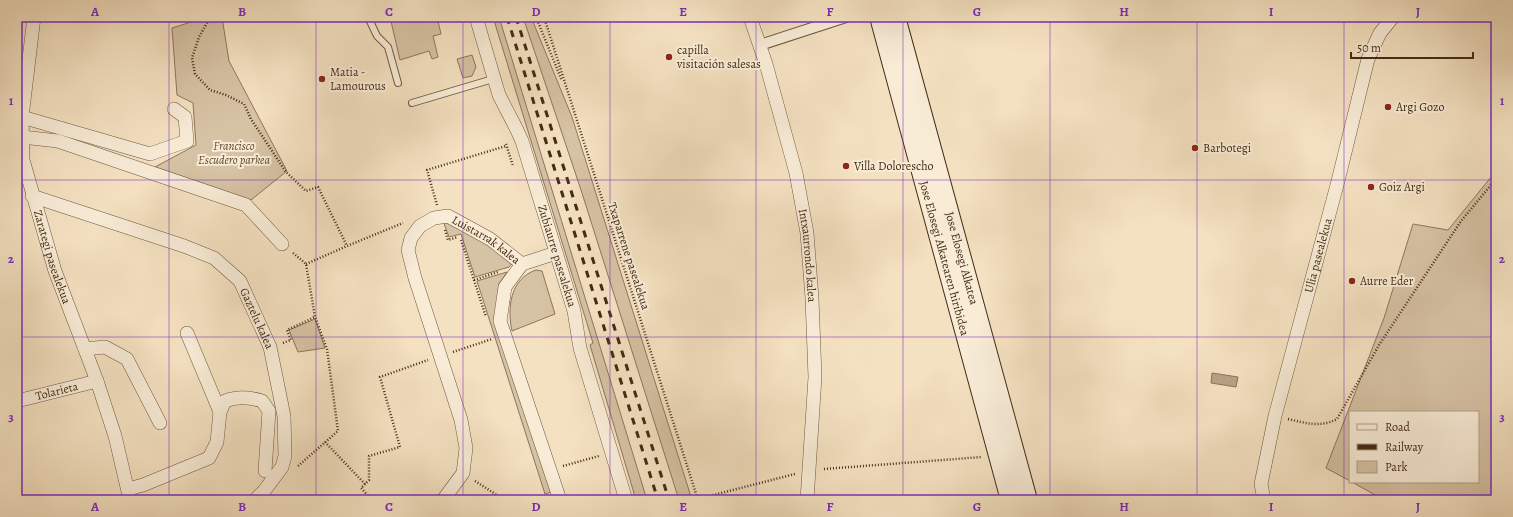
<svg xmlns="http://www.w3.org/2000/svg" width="1513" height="517" viewBox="0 0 1513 517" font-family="Alegreya,serif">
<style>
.green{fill:#d6c2a4;stroke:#8d765c}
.water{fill:#b8a387;stroke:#8a7359}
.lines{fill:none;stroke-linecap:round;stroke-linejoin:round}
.service-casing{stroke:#705840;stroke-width:8}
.pedestrian-casing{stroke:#705840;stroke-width:12}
.minor-casing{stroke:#705840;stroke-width:14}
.secondary-casing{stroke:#442b15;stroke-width:20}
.path{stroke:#442b15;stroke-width:2.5;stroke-dasharray:1 2;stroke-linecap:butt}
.service{stroke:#f8ecd7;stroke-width:6}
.pedestrian{stroke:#f8ecd7;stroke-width:10}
.minor{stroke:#f8ecd7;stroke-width:13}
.secondary{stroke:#f8ecd7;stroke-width:18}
.rail{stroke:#442b15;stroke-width:3;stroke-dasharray:7 7;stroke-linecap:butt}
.grid{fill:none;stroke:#7b2cbf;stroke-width:1;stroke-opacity:0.55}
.poi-dot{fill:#8f2418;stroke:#f8ecd7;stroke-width:1.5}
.labels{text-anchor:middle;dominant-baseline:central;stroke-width:4;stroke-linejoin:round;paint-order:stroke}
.poi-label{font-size:12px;fill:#442b15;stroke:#f8ecd7;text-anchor:start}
.park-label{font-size:12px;font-style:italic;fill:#614932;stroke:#f8ecd7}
.street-label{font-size:12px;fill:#442b15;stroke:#f8ecd7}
.neatline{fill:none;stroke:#7b2cbf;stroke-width:1.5}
.grid-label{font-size:13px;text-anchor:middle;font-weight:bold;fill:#7b2cbf}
</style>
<rect width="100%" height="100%" fill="#f4e1c1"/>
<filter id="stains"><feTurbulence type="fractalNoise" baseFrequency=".005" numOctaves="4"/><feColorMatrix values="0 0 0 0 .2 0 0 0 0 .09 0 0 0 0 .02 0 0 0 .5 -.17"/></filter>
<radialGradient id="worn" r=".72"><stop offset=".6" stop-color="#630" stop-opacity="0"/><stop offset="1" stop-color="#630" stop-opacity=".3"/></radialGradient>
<g class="green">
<polygon points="207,17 222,17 229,61 287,171 251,200 155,167 196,145 193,103 177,95 172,28"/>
<polygon points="390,17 428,17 429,19 437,17 441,34 433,36 438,57 432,59 429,51 400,60"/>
<polygon points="493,17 499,17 647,500 636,500 590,345 593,343"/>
<polygon points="523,17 531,17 572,117 692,500 679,500 582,193"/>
<polygon points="472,55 476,67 472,76 463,78 457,59"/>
<polygon points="1496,171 1496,500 1384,500 1352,482 1478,482 1478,412 1350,412 1350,481 1326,468 1384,318 1413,224 1448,230"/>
<polygon points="443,221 466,230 513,262 509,267 475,277 461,234 449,237"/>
<path d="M536,270L542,271L555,314L512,331C507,308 510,279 536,270Z"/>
<polygon points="507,272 499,284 495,322 551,492 545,494 477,281"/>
<polygon points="315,319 325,348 298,352 289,330"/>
</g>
<polygon class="water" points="1212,373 1238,377 1236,387 1211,383"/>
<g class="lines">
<defs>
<g id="service">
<polyline points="368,17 377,36 388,47 398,83"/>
<polyline points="412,103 493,79"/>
</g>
<polyline id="pedestrian" points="760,45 846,17"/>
<g id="minor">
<path id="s1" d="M34,17L22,117L23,160L55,271L97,381L115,436L130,500"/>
<path id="s2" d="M476,17L499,95L517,130L522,141L574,311L580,348L626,500"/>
<path id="s3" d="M750,17L766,64L796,173L807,233L812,298L815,377L807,500"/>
<polyline points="22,117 150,154 187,141 185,117 174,109"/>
<polyline points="22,137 58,141 246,205 282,244"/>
<path id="s4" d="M32,196L184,246L214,258L240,281L270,347L284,416L285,456L282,467L264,491L255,500"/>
<polyline points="522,264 505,287 500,321 560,500"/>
<polyline points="522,264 556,253"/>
<polyline points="187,333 220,412"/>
<polyline points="85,349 105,347 127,359 160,423"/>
<path id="s5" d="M17,401L97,381"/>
<path d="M128,489L143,485L209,458L217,442L220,412L225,401C238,396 249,397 262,401L269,411L265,471"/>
<path id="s6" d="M443,500L463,473L466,448L461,420L415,278L408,250L411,238L420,226L434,218L448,216L490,239L522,264"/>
<path id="s7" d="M1264,500L1261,484L1275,416L1337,185L1368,59L1380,33L1393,17"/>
</g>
<g id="secondary">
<path id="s8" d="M879,17L1010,500"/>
<path id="s9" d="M896,17L1028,500"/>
</g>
</defs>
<use href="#service" class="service-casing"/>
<use href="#pedestrian" class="pedestrian-casing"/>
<use href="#minor" class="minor-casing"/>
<use href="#secondary" class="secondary-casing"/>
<g class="path">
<polyline points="214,17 208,21 199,37 192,58 195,74 210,90 226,95 244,104 251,119 286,172 306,191 318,187 347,246"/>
<polyline points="536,17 562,81"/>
<polyline points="544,17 698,500"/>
<polyline points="506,144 513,166"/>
<polyline points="437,205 427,170 506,146"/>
<polyline points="445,230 448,240 458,237"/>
<polyline points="461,240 486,317"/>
<polyline points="306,264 347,246 403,223"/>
<polyline points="474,280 498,272"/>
<polyline points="283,343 291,340 287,330 315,317 306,264 292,252"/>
<polyline points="453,352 492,339"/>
<path d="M1288,419C1306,423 1319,428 1337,419L1379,345L1461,221L1496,179"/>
<polyline points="325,442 365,484"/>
<polyline points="298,466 338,431 327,349 315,317"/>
<polyline points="563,466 599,456"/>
<polyline points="824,469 982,457"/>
<polyline points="475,481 500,497 501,500"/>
<polyline points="698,499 795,474"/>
<polyline points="372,500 361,488 369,480 369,456 400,447 380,377 428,360"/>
</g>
<use href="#service" class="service"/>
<use href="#pedestrian" class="pedestrian"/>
<use href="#minor" class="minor"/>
<use href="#secondary" class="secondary"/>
<g class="rail">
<polyline points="507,17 658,500"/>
<polyline points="516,17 669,500"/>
</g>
</g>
<path class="grid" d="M169,17V500M316,17V500M463,17V500M610,17V500M756,17V500M903,17V500M1050,17V500M1197,17V500M1344,17V500M17,180H1496M17,337H1496"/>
<g class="poi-dot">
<circle cx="669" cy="57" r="4"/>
<circle cx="322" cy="79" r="4"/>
<circle cx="1388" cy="107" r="4"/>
<circle cx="1195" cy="148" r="4"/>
<circle cx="846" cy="166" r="4"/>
<circle cx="1371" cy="187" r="4"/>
<circle cx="1352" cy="281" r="4"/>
</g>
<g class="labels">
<g class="poi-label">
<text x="677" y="50">capilla<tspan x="677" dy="14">visitación salesas</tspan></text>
<text x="330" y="72">Matia -<tspan x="330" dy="14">Lamourous</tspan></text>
<text x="1396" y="107">Argi Gozo</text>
<text x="1203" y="148">Barbotegi</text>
<text x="854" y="166">Villa Dolorescho</text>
<text x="1379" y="187">Goiz Argi</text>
<text x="1360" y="281">Aurre Eder</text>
</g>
<g class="park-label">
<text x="234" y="146">Francisco<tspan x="234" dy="14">Escudero parkea</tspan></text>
</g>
<g class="street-label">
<text stroke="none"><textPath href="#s6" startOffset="368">Luistarrak kalea</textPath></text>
<text stroke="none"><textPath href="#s3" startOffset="246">Intxaurrondo kalea</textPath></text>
<text stroke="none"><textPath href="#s2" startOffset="253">Zubiaurre pasealekua</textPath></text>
<text transform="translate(629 256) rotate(72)">Txaparrene pasealekua</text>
<text stroke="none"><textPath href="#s7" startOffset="252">Ulia pasealekua</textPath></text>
<text stroke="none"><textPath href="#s1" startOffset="245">Zarategi pasealekua</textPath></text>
<text stroke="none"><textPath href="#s8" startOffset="250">Jose Elosegi Alkatearen hiribidea</textPath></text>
<text stroke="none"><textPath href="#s9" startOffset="250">Jose Elosegi Alkatea</textPath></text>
<text stroke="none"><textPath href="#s4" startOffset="268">Gaztelu kalea</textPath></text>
<text stroke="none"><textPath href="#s5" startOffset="41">Tolarieta</textPath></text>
</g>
</g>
<rect width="1513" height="517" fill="none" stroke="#f4e1c1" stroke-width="44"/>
<rect x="1349" y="411" width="130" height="72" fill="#f8ecd7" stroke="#b09f89"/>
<rect x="1357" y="424" width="20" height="6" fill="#f8ecd7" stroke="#b09f89"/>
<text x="1385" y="431" font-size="12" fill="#442b15">Road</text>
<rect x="1357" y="444" width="20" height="6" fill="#442b15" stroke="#b09f89"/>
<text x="1385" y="451" font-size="12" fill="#442b15">Railway</text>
<rect x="1357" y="461" width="20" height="12" fill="#d6c2a4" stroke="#b09f89"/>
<text x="1385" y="471" font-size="12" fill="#442b15">Park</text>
<path d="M1351 52v6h122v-6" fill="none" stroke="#442b15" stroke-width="2"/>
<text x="1357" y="52" font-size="12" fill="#442b15" stroke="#f8ecd7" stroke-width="3" paint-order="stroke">50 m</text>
<rect x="22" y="22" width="1469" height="473" class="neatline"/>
<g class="grid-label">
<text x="95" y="16">A</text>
<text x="242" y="16">B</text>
<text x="389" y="16">C</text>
<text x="536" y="16">D</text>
<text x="683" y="16">E</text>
<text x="830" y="16">F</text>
<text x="977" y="16">G</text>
<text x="1124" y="16">H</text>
<text x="1271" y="16">I</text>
<text x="1418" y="16">J</text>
<text x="11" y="105">1</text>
<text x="1502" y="105">1</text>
<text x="11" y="263">2</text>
<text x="1502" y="263">2</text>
<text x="11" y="421">3</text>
<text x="1502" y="421">3</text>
<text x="95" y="511">A</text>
<text x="242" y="511">B</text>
<text x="389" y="511">C</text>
<text x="536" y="511">D</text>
<text x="683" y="511">E</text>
<text x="830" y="511">F</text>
<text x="977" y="511">G</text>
<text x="1124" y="511">H</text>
<text x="1271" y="511">I</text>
<text x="1418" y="511">J</text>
</g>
<rect width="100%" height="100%" filter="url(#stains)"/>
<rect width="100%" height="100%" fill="url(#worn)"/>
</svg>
